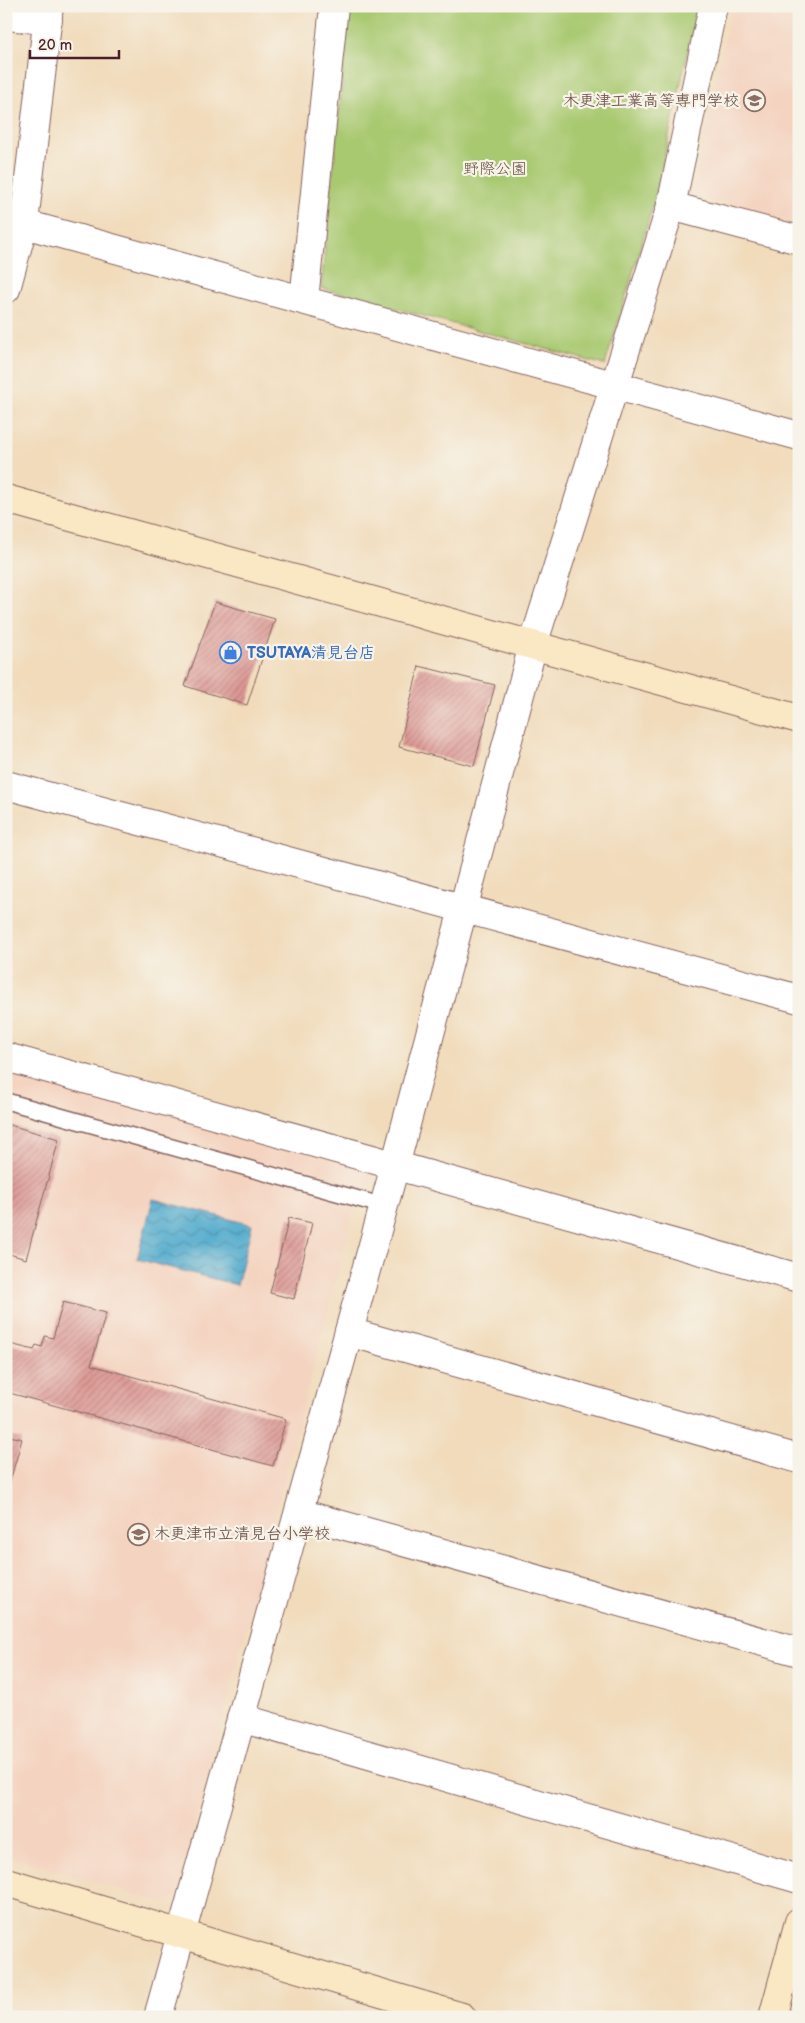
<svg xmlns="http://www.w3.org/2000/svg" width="805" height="2023" viewBox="0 0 805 2023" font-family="'Balsamiq Sans','Klee One',sans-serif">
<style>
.built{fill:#f4d3c0}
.park{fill:#a9c971;stroke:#7a744e}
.water{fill:url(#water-waves);stroke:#4e657c}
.building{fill:url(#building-hatch)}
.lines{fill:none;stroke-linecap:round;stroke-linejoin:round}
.lane-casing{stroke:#84615d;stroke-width:18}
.street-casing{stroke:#84615d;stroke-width:30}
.secondary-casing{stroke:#84615d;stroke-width:30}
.lane{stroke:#fff;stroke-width:15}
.street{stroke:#fff;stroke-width:28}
.secondary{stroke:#fae7c3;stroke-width:28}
.labels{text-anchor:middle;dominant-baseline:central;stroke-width:4.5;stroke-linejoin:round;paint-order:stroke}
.education-label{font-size:16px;font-weight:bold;fill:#785e54;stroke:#f7f3e8;text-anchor:end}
.park-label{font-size:16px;fill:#665240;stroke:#f7f3e8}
.shop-label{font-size:16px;font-weight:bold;fill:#366cbe;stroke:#f7f3e8;text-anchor:start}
</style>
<defs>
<pattern id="water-waves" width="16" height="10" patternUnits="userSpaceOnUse" patternTransform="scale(1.25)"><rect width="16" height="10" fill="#51abce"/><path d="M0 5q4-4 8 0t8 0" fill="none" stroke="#458ba7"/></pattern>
<pattern id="building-hatch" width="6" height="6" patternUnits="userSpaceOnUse" patternTransform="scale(1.25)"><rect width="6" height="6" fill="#dd9894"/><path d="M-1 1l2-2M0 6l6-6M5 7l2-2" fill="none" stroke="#b57b79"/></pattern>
</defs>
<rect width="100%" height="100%" fill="#f7f3e8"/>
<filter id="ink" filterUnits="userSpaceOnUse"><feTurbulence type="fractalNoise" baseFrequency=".02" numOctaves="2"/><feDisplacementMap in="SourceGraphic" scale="10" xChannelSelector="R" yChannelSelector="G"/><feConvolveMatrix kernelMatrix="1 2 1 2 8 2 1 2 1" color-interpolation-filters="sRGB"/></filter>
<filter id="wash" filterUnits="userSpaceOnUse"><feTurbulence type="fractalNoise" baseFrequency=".0096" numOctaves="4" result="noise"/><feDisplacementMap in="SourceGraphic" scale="20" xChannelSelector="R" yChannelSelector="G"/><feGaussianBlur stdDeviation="1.12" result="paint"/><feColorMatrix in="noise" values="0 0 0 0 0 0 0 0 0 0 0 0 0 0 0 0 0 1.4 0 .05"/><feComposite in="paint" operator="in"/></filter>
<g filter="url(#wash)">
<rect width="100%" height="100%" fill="#f1dbbb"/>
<g class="built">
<polygon points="732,6 799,6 799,223 692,195"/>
<polygon points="6,1067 377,1171 353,1214 177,1895 162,1903 6,1855"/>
</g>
<polygon class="park" points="350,6 698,6 654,202 605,365 321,288"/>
<polygon class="water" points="153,1199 252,1225 237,1285 137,1259"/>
<g id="blocks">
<g class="building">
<polygon points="215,602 275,619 247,705 185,686"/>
<polygon points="419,666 495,685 474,766 399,747"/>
<polygon points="6,1124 59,1139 26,1259 6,1253"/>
<polygon points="289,1218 312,1223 294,1299 270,1293"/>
<polygon points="63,1302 106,1313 91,1365 286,1419 273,1466 6,1392 6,1343 34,1350 36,1345 42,1347 45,1336 53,1338"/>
<polygon points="6,1435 22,1439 7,1492 6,1492"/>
</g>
</g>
</g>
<g filter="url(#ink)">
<use href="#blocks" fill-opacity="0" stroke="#84615d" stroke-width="1"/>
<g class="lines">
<defs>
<polyline id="lane" points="6,1101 384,1206"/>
<g id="street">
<polyline points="6,16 48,20"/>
<polyline points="671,206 713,6"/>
<polyline points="6,219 799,436"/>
<polyline points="6,289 24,223 49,6"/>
<polyline points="304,300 334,6"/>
<polyline points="6,785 799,999"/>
<polyline points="6,1057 799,1278"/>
<polyline points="349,1332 799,1459"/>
<polyline points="299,1513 799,1652"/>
<polyline points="241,1718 799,1879"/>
<polyline points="158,2017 395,1166 533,645 671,206 799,240"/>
</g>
<g id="secondary">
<polyline points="6,499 799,719"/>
<polyline points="6,1882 462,2017"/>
<polyline points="773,2017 799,1922"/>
</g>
</defs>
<use href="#lane" class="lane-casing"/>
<use href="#street" class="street-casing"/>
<use href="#secondary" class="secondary-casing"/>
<use href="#lane" class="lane"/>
<use href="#street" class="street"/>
<use href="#secondary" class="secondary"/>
</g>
</g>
<defs>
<symbol id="university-ring" viewBox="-11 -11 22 22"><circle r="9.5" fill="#f7f3e8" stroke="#8d6e63" stroke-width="1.5"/><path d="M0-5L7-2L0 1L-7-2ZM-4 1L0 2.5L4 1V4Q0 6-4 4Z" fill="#8d6e63"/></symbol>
<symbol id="shop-ring" viewBox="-11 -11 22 22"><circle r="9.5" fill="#f7f3e8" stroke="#3f7fe0" stroke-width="1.5"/><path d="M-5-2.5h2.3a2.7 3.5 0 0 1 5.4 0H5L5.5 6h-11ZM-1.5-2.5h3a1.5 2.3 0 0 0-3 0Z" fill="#3f7fe0"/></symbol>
<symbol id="school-ring" viewBox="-11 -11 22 22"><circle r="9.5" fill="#f7f3e8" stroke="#8d6e63" stroke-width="1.5"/><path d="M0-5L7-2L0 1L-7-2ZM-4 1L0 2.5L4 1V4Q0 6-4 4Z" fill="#8d6e63"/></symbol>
</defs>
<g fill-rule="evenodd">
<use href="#university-ring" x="742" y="88" width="25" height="25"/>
<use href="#shop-ring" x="218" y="640" width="25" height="25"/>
<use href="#school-ring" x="126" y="1522" width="25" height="25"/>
</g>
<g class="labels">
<g class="education-label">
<text x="739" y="101">木更津工業高等専門学校</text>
<text x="154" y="1534" text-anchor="start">木更津市立清見台小学校</text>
</g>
<g class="park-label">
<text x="495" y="169">野際公園</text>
</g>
<g class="shop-label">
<text x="247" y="653">TSUTAYA清見台店</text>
</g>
</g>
<rect width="805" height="2023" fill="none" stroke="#f7f3e8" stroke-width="25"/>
<path d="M30 50v8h89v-8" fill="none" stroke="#4a1f2b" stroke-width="2.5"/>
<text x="38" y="50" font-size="15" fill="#4a1f2b" stroke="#f7f3e8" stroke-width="4" paint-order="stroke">20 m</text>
</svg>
